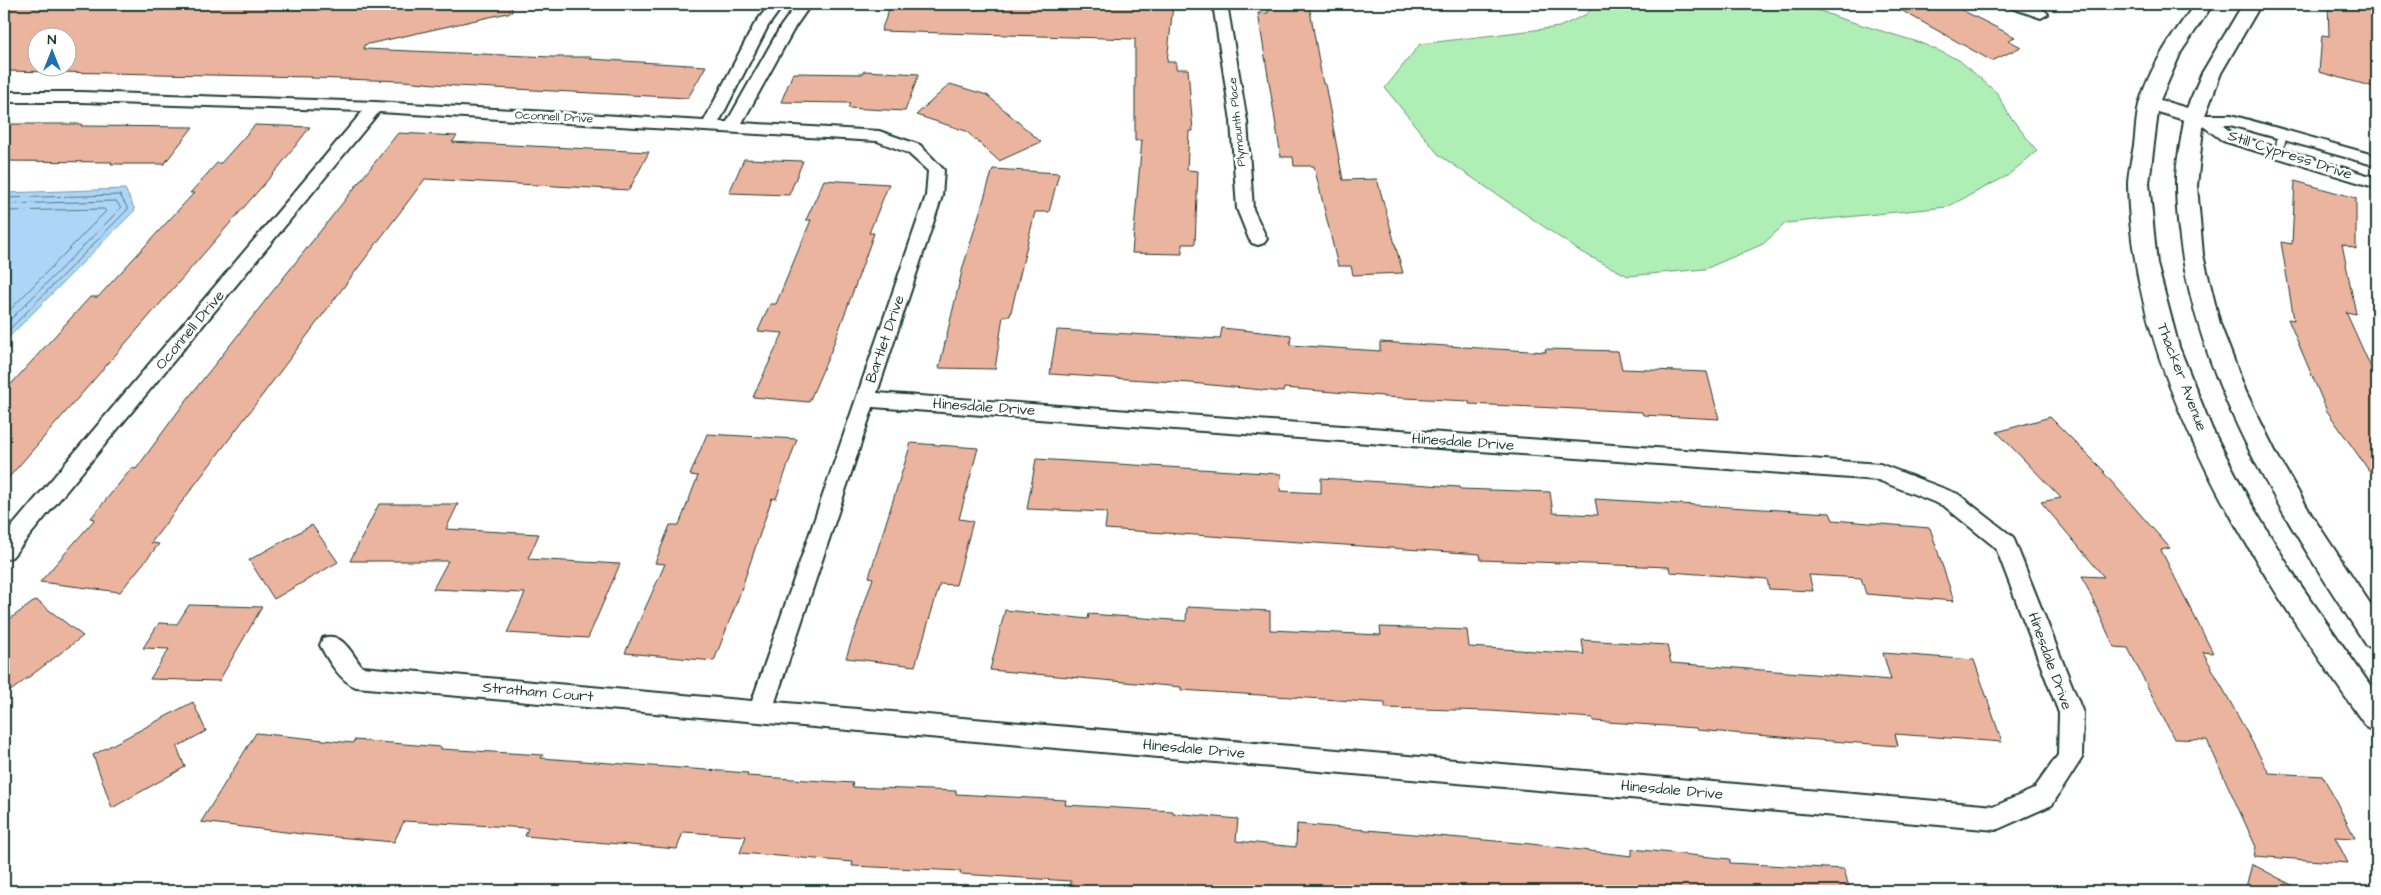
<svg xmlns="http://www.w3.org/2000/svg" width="2381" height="895" viewBox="0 0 2381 895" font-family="'Architects Daughter',sans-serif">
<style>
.green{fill:#afeeb5;stroke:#679674}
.water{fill:#acd5f7;stroke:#7498a9}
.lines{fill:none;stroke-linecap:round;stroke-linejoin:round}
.shore{stroke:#577a82;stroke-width:1}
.building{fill:#ebb49f;stroke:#1f3d34;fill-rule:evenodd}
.service-casing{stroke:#1f3d34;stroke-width:11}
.minor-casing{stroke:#1f3d34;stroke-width:4}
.tertiary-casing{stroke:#1f3d34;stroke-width:4}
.service{stroke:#fff;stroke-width:8}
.minor{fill:#fff;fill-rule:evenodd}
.tertiary{fill:#fff;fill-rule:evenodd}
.labels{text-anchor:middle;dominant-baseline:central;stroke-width:5;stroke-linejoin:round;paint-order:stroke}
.far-street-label{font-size:12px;fill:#1f3d34;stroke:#fff}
.street-label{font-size:15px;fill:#1f3d34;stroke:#fff}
</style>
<rect width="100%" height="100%" fill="#fff"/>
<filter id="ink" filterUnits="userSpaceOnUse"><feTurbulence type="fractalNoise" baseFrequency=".02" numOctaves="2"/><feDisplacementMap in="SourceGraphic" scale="10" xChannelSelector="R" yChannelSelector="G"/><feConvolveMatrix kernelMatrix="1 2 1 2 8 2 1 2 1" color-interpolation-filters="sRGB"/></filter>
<g filter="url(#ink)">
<polygon class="green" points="1594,4 1802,4 1839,18 1921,43 1959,60 1997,93 2009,115 2037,151 2007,176 1947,207 1786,223 1763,244 1705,269 1628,276 1581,252 1439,155 1385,88 1420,44 1559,27 1587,14"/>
<polygon class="water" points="125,189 135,210 4,342 4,193"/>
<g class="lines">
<g class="shore">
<polyline points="4,198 120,195 128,209 4,335"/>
<polyline points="4,204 116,201 121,208 4,326"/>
<polyline points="4,211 104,209 106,211 4,316"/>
</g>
</g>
<g class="building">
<path d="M4,4H511L512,12L364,45V49L551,57H592L590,59L706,66L688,98L456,86L404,81L311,78L312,77L4,71ZM38,38H68V68H38Z"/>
<polygon points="891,4 1173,5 1167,62 1176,62 1176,69 1188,69 1193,131 1189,131 1187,170 1198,171 1195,244 1182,244 1182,254 1132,253 1142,140 1135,141 1135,39 881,31"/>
<polygon points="1890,4 1950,4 2015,37 2008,40 2021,47 1992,61"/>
<polygon points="2328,4 2377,4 2374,87 2319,72 2322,35 2329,36"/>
<polygon points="1309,5 1323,84 1325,84 1343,180 1377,179 1403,273 1353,275 1351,266 1338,266 1314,166 1294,166 1293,157 1281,157 1258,13 1268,13 1268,6"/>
<polygon points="864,71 919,74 905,111 848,108 850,103 781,102 793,73 862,74"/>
<polygon points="950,84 987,95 1041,142 999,161 966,131 916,115"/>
<polygon points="4,124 82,124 81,126 193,127 164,164 111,164 112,162 4,161"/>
<polygon points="255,125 310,127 279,167 4,483 4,392 90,297 98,297 194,193 190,193 217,163 221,163"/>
<polygon points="398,133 457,136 452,142 649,152 629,190 425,179 151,543 159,544 120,592 40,582 95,519 91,518 132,468 136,469 185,402"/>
<polygon points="744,159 803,161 789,195 729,193"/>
<polygon points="993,169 1059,173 1049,212 1035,212 1010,316 1003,316 995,369 939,368 963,267"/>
<polygon points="824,180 889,184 869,233 874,233 854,289 831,351 809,402 753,397 783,333 758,331 770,304 776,304 811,220 806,220"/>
<polygon points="2295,181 2356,198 2356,249 2342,244 2356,314 2346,312 2377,381 2377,482 2327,411 2288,319 2294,320 2281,242 2292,244"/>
<polygon points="1222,328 1291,335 1290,345 1380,351 1380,342 1546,352 1545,349 1618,351 1622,369 1707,372 1719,419 1643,415 1642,412 1469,404 1469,401 1383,397 1383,396 1284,388 1283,392 1191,383 1050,374 1057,330 1220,339"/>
<polygon points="2050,417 2105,472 2103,472 2170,548 2161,550 2213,653 2203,652 2269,773 2323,776 2355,838 2335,837 2348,863 2254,856 2256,847 2207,740 2174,739 2128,648 2114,647 2082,576 2104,577 2041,502 2061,498 1997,432"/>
<polygon points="707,434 797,439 776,499 772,498 738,599 714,661 625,653 665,564 655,563 670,525 679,525 698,476 690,475"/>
<polygon points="911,443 978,448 959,519 973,521 956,585 940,584 915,666 846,658 873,578 869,577"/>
<polygon points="1036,459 1281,474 1280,491 1321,493 1321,478 1459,487 1460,489 1550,492 1553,513 1598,515 1595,499 1830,513 1833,520 1930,528 1954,601 1866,594 1861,578 1809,575 1813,591 1769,589 1767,579 1670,572 1669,567 1481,560 1480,554 1105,529 1107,512 1027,509"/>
<polygon points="379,504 458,504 446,529 539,534 528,559 620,564 588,638 507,633 525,593 433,589 448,561 350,561"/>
<polygon points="312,525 338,562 274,599 249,560"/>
<polygon points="36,600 83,636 4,696 4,623"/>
<polygon points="189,605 262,607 219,681 150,679 169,649 143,648 159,623 177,624"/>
<polygon points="1187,607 1270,611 1270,630 1381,635 1380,627 1467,630 1469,647 1584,654 1582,640 1667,645 1671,663 1891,680 1883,653 1974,660 2002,742 1895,734 1898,746 1805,739 1697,730 1696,728 1593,721 1593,718 1490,711 1385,708 1385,703 1181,690 1181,687 990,670 1005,610 1088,619 1089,614 1186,621"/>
<polygon points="193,702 206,731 177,747 185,767 112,808 93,755"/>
<polygon points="256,733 353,743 354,740 441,747 441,749 543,755 541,758 748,773 747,776 853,783 852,787 956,791 956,794 1066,800 1065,805 1173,811 1173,813 1238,819 1236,841 1296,847 1297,824 1531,844 1632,856 1632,849 1730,859 1730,863 1844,869 1850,891 1110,891 1070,889 1071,881 960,874 961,871 852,866 853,862 740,853 746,836 683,832 677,849 525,836 528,828 404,821 394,842 302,834 201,822"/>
<polygon points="2252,864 2303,891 2245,891"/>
</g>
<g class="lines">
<defs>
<polyline id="service" points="2279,154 2282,134"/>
<g id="minor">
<path d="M770,4H784L768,26L719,122H727L781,26L797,4H811L795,27L742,123L879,131L920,145L944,170L942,196L877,393L1880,464L1958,494L2013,537L2083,713L2082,758L2052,805L1996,830L356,687C341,682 327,659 320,645L323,638C342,631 352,654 362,667L752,701L926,196L928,171L908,153L877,141L379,112L12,557L4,560V536L363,111L81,102H4V92H81L375,102L704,121L754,25ZM873,407L1878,480L1944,506L1996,548L2059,713L2058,755L2034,789L1995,806L775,702Z"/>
<polygon points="1213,4 1227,4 1247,121 1253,209 1267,239 1264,243 1258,245 1252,243 1249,239 1237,209 1231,121"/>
<path d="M2007,4C2020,3 2039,3 2048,14L2041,18L2009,7Z"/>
<polygon points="2205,115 2231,115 2377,156 2377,166 2230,125 2222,125 2235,135 2377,178 2377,188 2223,141 2199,123 2197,120 2199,117"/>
</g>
<path id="tertiary" d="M2195,4H2213L2181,52L2160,100L2187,108L2202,73L2243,4H2261L2221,73L2204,118L2197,186L2203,255L2220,324L2246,392L2277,455L2311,514L2377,614V649L2367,646C2276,507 2180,358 2176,188C2175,166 2181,142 2184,120L2158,112L2149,183L2157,264L2179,347L2212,429L2250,502L2295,577L2377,695V732L2367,728C2256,569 2132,385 2128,185C2128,172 2132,158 2134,145C2136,131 2136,115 2140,101C2151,65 2173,34 2195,4Z"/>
</defs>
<use href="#service" class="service-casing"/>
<use href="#minor" class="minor-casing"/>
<use href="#tertiary" class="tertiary-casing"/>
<use href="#service" class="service"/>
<use href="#minor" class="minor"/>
<use href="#tertiary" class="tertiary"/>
</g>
</g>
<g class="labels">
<g class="far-street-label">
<text transform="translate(554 117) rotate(3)">Oconnell Drive</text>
<text transform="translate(1237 122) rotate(-96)">Plymounth Place</text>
</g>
<g class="street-label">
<text transform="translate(2290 155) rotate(18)">Still Cypress Drive</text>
<text transform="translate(190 330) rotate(-50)">Oconnell Drive</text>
<text transform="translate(885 339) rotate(-71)">Bartlet Drive</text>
<text transform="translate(2182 377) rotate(69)">Thacker Avenue</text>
<text transform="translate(984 407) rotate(4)">Hinesdale Drive</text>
<text transform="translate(1463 442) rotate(4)">Hinesdale Drive</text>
<text transform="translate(2050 661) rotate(70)">Hinesdale Drive</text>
<text transform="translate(538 692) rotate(5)">Stratham Court</text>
<text transform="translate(1194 749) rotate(5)">Hinesdale Drive</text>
<text transform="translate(1672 790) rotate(5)">Hinesdale Drive</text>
</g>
</g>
<rect width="2381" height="895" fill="none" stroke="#fff" stroke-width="20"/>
<rect x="10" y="10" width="2361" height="875" fill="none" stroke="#1f3d34" stroke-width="2" filter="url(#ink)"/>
<g transform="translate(52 52)"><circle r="24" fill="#ffffff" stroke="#a5b1ae"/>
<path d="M0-4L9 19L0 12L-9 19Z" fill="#1f6fb2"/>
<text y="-8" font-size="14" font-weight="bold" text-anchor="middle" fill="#1f3d34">N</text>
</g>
</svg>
